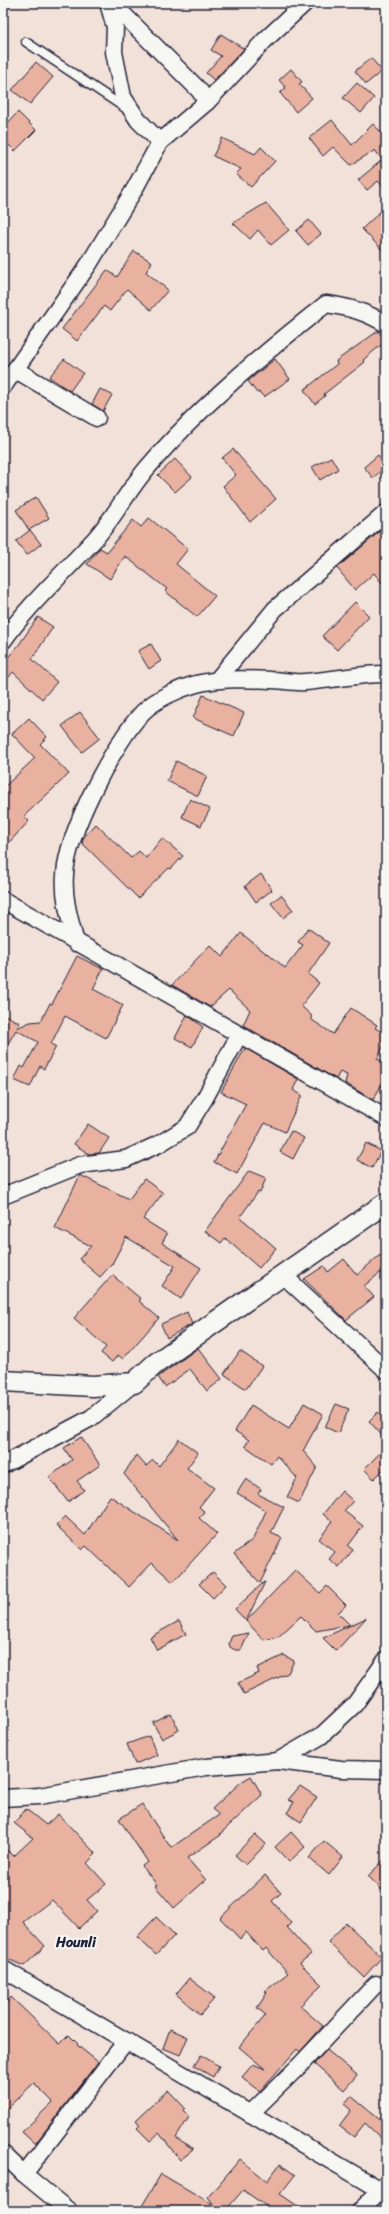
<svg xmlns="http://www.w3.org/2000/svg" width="389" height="2214" viewBox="0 0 389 2214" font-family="Sriracha,sans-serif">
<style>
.building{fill:#e9b1a0;stroke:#22223b}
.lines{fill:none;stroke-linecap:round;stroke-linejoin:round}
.service-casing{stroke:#22223b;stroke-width:11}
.minor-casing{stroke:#22223b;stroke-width:19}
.tertiary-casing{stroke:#22223b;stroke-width:23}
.service{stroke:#f6f6f2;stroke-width:8}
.minor{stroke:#f6f6f2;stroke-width:16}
.tertiary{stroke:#f6f6f2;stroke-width:20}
.labels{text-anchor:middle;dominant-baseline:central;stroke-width:4;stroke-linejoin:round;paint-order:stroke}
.quarter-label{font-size:14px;font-weight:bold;fill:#22223b;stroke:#f6f6f2}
</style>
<rect width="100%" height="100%" fill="#f2e1d9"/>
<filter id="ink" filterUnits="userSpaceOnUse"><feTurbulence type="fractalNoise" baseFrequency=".025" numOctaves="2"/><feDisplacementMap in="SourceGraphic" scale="8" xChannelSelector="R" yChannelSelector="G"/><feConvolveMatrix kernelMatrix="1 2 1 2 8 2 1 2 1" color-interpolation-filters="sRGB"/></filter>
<g filter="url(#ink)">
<g class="building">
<polygon points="221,34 244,49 214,80 206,73 221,56 211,50"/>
<polygon points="371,58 382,71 366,84 355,71"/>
<polygon points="36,62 53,77 30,104 12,90"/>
<polygon points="291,69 302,82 299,84 312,98 296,112 280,93 286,88 279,80"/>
<polygon points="357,83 374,98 361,113 343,98"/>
<polygon points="18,112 36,130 15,151 3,139 3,128"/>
<polygon points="332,120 352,145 373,124 386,137 386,190 378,181 367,190 358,180 382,160 375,150 351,165 333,147 323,156 309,138"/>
<polygon points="222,138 255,154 261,147 275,161 251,187 236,174 241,169 213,156"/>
<polygon points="266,203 289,230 271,245 258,230 250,239 233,223"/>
<polygon points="386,206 386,254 362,229"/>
<polygon points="309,220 321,234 308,245 296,231"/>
<polygon points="134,251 152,262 146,272 168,290 151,310 127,289 110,311 104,306 77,341 62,329 107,270 117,277"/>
<polygon points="378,331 386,341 363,360 365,362 324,394 325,396 315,404 304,390 337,364 336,361"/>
<polygon points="64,359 83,373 70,391 49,377"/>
<polygon points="275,359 290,379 264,397 259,392 257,393 248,381"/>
<polygon points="100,389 112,395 103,411 92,404"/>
<polygon points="233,449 276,499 250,522 223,486 236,475 222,458"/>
<polygon points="378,455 386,466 373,478 364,467"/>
<polygon points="331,457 338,469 320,480 312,467"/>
<polygon points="175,459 192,477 175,492 158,475"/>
<polygon points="36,497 49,518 29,530 16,510"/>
<polygon points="149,518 188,549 176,564 215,596 197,617 165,591 167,589 125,556 110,579 87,564 100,548 107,552 133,520 141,527"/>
<polygon points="386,526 386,588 374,573 355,590 337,568"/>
<polygon points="30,530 41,544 27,555 16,541"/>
<polygon points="355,602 369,616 337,650 322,636"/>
<polygon points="38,617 53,627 32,659 57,682 42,699 13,672 3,684 3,663 18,646"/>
<polygon points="151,644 161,661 149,669 138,651"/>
<polygon points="203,695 244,713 234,736 193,718"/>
<polygon points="80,712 100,738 82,752 62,726"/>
<polygon points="29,718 47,737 40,744 69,774 24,816 29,821 3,849 3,788 35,758 12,734"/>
<polygon points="176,761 207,776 198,796 167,781"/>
<polygon points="190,799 210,809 201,826 182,817"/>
<polygon points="96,824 131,858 139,851 146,858 162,838 183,856 171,869 169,868 138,898 82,843 84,837"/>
<polygon points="261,874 272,890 256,902 245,886"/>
<polygon points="281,895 293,910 283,918 271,903"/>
<polygon points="308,928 329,943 308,974 319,983 301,1006 311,1015 312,1020 333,1034 351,1008 377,1025 375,1028 386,1034 386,1041 377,1059 386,1063 386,1077 373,1100 345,1083 347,1075 340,1072 336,1079 243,1025 250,1010 229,990 210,1007 172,985 210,945 222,957 241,933 267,954 268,953 285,968 303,945 298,942"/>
<polygon points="77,956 103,969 93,989 123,1005 106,1038 65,1016 51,1044 56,1047 44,1069 40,1066 30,1087 14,1080 21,1066 24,1068 38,1042 16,1030 3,1052 3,1014 20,1023 17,1028 30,1022 41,1021 50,1003 52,1004"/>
<polygon points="187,1015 203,1027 192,1047 175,1038"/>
<polygon points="245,1048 298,1079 293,1090 302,1095 285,1132 265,1123 237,1174 214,1162 246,1104 221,1092"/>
<polygon points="88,1124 109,1138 99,1153 89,1154 74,1144"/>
<polygon points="291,1131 304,1138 293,1159 280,1152"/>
<polygon points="366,1143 381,1151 372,1168 357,1160"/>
<polygon points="249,1171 266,1178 260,1193 258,1192 240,1217 276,1248 259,1268 225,1238 221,1243 205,1231"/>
<polygon points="80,1175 129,1199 144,1179 163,1193 143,1219 167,1234 162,1243 201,1268 181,1299 162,1286 175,1266 126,1237 112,1264 100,1277 79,1259 91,1246 55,1228"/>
<polygon points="380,1255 386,1262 386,1268 364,1286 374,1297 346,1320 304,1279 324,1266 328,1272 344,1259 357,1275"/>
<polygon points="112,1275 141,1299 139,1301 159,1318 123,1359 118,1355 112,1362 101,1353 106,1347 74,1318"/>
<polygon points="187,1312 192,1324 167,1338 161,1324"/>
<polygon points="198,1348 222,1379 207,1391 190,1369 165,1387 158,1377"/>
<polygon points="240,1351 262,1366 246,1389 224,1374"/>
<polygon points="304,1403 323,1414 303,1451 317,1467 299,1503 287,1497 297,1478 277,1456 271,1464 245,1446 249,1440 235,1431 251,1405 289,1429"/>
<polygon points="336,1404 349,1409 338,1433 325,1427"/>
<polygon points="378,1412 386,1421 386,1440 369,1421"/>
<polygon points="81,1437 100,1465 77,1481 84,1490 68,1502 49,1477 72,1460 64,1448"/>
<polygon points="179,1439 198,1453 187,1468 214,1488 199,1507 205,1512 199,1518 217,1534 173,1582 152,1563 129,1587 86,1546 82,1550 56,1525 65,1516 85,1535 110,1496 178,1540 124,1474 136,1455 146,1466 153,1460 159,1466"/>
<polygon points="386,1447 386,1467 374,1479 364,1469"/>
<polygon points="246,1479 261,1489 258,1494 284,1507 271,1533 282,1538 260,1583 234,1554 253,1539 266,1511 237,1493"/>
<polygon points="342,1491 353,1501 344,1511 363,1526 348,1546 353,1550 339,1567 329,1559 335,1552 319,1539 332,1522 323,1514"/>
<polygon points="295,1570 320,1593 327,1586 346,1605 338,1613 350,1625 316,1631 301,1616 278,1637 264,1640 246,1621"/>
<polygon points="213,1572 226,1585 213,1598 199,1584"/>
<polygon points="264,1582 265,1582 246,1621 235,1609"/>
<polygon points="366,1618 336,1651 323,1638"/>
<polygon points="179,1621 186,1634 157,1650 150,1637"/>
<polygon points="249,1633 241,1650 235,1650 230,1647 229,1643 232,1636"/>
<polygon points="284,1655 294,1661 288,1673 244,1694 238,1683 259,1673 257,1668"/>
<polygon points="171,1714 179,1730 162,1739 153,1723"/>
<polygon points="149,1736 157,1755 135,1764 127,1744"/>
<polygon points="251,1776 262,1795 220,1834 221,1835 187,1858 206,1880 174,1908 155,1886 157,1885 142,1866 148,1862 119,1819 142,1804 169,1845 172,1847 219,1815 212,1809 241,1782"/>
<polygon points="300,1786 317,1797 301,1822 287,1813 294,1802 288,1800"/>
<polygon points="26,1809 46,1825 58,1814 96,1854 87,1863 106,1884 87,1900 97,1911 79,1928 52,1900 23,1922 45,1946 24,1966 3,1957 3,1847 14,1856 33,1838 14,1823"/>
<polygon points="291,1832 305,1847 289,1862 275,1847"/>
<polygon points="255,1834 266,1844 246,1865 235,1855"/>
<polygon points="324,1841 343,1857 329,1875 309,1858"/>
<polygon points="386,1858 386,1894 368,1876"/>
<polygon points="265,1875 281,1893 272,1901 291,1923 287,1927 311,1954 300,1963 322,1985 300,2006 323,2026 300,2052 297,2049 260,2091 242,2077 253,2064 265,2069 239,2047 266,2015 257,2008 267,1993 265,1991 288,1973 266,1948 263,1951 246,1932 240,1939 220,1918"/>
<polygon points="156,1917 175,1935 156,1955 137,1937"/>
<polygon points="346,1923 382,1957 364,1977 328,1942"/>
<polygon points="189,1978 215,1998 200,2015 176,1994"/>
<polygon points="11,1997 60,2044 69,2035 78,2044 77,2045 98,2062 35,2144 22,2132 53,2102 34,2083 3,2112 3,2007"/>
<polygon points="170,2029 188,2037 180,2055 163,2048"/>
<polygon points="327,2050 357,2075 344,2090 314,2064"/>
<polygon points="201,2055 219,2066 213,2077 194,2066"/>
<polygon points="168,2090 185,2108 183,2110 189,2117 176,2138 193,2150 180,2160 159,2133 150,2141 137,2128 140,2125 136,2120"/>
<polygon points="351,2096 379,2119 386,2111 386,2143 365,2123 354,2137 339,2126 351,2110 344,2104"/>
<polygon points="240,2159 267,2181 280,2164 295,2175 280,2194 305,2211 273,2211 243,2190 225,2211 139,2211 161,2174 214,2205 208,2197"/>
</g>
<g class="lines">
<defs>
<polyline id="service" points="26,42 125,108"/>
<g id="minor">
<polyline points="108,3 115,27 114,52 123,97 138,120 160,142"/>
<polyline points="112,3 199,90 207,102"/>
<polyline points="16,370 97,418"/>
<polyline points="3,387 89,264 134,190 160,142 207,102 265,40 305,3"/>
<path d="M3,641C29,604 63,574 94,540C114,518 128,490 148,467C200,406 263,354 326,304C349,307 366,312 386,324"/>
<polyline points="217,680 275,609 386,513"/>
<polyline points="3,900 386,1118"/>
<path d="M76,943C70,920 63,898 65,875C67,833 114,742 143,712C156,699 178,689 196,684C220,678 247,679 271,680C282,680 294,683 305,682C332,680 358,674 386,674"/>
<polyline points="3,1196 80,1165 126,1159 159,1144 187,1127 205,1098 239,1035"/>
<polyline points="282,1274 386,1370"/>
<polyline points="3,1465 91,1418 134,1383"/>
<polyline points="278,1761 321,1736 355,1704 386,1660"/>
<polyline points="3,1798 39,1796 206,1767 278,1761 341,1769 386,1770"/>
<polyline points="3,1969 386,2193"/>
<polyline points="250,2114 300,2065 376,1984"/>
<polyline points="3,2154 24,2174 69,2211"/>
<polyline points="24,2174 126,2041"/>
<polyline points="360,2211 386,2184"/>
</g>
<polyline id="tertiary" points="3,1381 93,1386 134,1383 155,1364 386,1203"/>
</defs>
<use href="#service" class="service-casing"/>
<use href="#minor" class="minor-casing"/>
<use href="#tertiary" class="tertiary-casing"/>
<use href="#service" class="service"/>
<use href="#minor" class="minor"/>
<use href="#tertiary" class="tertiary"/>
</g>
</g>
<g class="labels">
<g class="quarter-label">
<text x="76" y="1942">Hounli</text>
</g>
</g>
<rect width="389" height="2214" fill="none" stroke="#f6f6f2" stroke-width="16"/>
<rect x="8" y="8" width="373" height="2198" fill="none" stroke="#22223b" stroke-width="1.5" filter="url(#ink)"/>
</svg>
